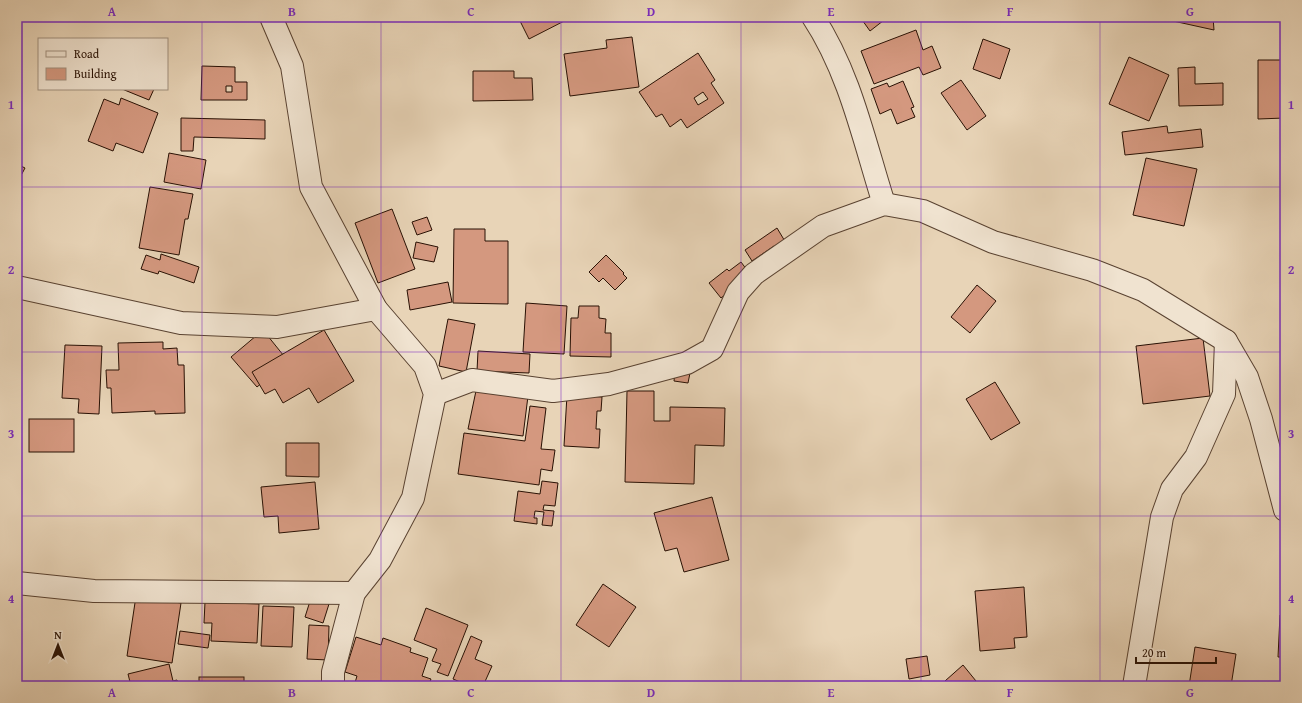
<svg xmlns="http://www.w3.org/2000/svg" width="1302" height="703" viewBox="0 0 1302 703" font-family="'Gentium Book Plus',serif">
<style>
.building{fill:#d4987f;stroke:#291104;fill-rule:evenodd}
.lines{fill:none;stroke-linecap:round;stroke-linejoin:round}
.minor-casing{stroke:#594231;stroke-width:24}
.minor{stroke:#f0e3d0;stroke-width:22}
.grid{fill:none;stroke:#7b2cbf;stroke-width:1;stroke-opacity:0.55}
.neatline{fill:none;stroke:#7b2cbf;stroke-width:1.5}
.grid-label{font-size:13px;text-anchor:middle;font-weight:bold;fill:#7b2cbf}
</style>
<rect width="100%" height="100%" fill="#e8d4b7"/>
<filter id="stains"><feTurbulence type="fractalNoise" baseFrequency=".005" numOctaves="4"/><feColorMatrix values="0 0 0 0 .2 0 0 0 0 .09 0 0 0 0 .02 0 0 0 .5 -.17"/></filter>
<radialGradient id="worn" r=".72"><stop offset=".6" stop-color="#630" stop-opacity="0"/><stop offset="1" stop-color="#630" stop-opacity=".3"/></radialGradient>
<g class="building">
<polygon points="518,17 572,17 529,39"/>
<polygon points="860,17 888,17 870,31"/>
<polygon points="1165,17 1213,17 1214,30 1164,19"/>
<polygon points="916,30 923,50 932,46 941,68 923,75 919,67 874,84 861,51"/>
<polygon points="632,37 639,87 570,96 564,54 607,48 606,40"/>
<polygon points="983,39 1010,49 1000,79 973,69"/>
<path d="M698,53L715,80L711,83L724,103L687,128L681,119L670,127L662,114L656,117L639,92ZM703,92L708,99L698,105L694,98Z"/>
<polygon points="1129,57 1169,75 1149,121 1109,104"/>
<polygon points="1258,60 1285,60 1285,118 1258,119"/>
<path d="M202,66L235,67V82H247V100H201ZM226,86H232V92H226Z"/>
<polygon points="1195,67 1195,84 1223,83 1223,105 1179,106 1178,68"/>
<polygon points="473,71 514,71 514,78 532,78 533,100 473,101"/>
<polygon points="961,80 986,116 967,130 941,93"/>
<polygon points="903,81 914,107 911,108 915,117 897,124 891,109 880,114 871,89 887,83 889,87"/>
<polygon points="122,89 154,89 149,100"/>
<polygon points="121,98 158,113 143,153 116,143 113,151 88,141 104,99 119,105"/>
<polygon points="181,118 265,120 265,139 194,137 193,151 181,151"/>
<polygon points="1167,126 1168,133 1201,129 1203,147 1125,155 1122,132"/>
<polygon points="169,153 206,160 201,189 164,182"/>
<polygon points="1146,158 1197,169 1184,226 1133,215"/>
<polygon points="17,164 25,168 17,183"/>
<polygon points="150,187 193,194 188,219 185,219 179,255 139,248"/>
<polygon points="392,209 415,269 378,283 355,223"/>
<polygon points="427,217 432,230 417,235 412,222"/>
<polygon points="777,228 786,243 777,250 774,246 752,261 745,250"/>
<polygon points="454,229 485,229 485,241 508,241 508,304 453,303"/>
<polygon points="416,242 438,247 434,262 413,258"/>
<polygon points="161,254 199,267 194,283 159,271 158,274 141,269 146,255 160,260"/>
<polygon points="606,255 624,273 623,274 627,278 615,290 603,278 599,282 589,272"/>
<polygon points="741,262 747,270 736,286 721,298 709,283 727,269 729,271"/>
<polygon points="448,282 452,302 410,310 407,290"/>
<polygon points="977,285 996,301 970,333 951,317"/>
<polygon points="526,303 567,306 564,354 523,352"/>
<polygon points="579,306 599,306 599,318 606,319 605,333 611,333 611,357 570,356 571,318 578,318"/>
<polygon points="448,319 475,324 466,372 439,366"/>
<polygon points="263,330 288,361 257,387 231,357"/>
<polygon points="324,330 354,381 318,403 309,388 283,403 275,389 265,394 252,372"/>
<polygon points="1203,338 1210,396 1143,404 1136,346"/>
<polygon points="163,342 163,349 177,348 178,365 184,365 185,413 155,414 155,411 112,413 111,388 107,388 106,370 119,370 118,343"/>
<polygon points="65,345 102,346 99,414 78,413 79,399 62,398"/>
<polygon points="478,351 530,354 529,373 477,371"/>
<polygon points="675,371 690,373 688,383 674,381"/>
<polygon points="995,382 1020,423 991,440 966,399"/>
<polygon points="477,386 528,396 523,436 468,429"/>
<polygon points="627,391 654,391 654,421 670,421 670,407 725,408 724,446 695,445 694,484 625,482"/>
<polygon points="567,395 602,397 601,411 597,411 596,429 600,429 599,448 564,446"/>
<polygon points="530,406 546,408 541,449 555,450 552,471 541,469 539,485 458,474 464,433 525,441"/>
<rect x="29" y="419" width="45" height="33"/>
<polygon points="286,443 319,443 319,477 286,476"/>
<polygon points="542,481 558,483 555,506 544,505 543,510 554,511 552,526 542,525 544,512 535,511 534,518 537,518 537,524 514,521 518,491 540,494"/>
<polygon points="315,482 319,529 279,533 278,516 264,517 261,487"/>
<polygon points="712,497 729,560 684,572 677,548 665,551 654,513"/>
<polygon points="1283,567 1285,567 1285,601 1284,601"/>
<polygon points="603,584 636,607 609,647 576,625"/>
<polygon points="1024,587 1027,637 1014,638 1015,648 980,651 975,591"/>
<polygon points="136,596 181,603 172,663 127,656"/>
<polygon points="311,598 329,604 323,623 305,617"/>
<polygon points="205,602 259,604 257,643 211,641 212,623 204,623"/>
<polygon points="263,606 294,607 292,647 261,646"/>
<polygon points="426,608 468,625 448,676 437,672 441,664 432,661 437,649 414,640"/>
<polygon points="1280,615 1285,615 1285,657 1278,657"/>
<polygon points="309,625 329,626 328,660 307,659"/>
<polygon points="180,631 210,635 208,648 178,644"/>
<polygon points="471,636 482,641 475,659 492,666 483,686 470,686 453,679"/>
<polygon points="356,637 381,645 383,638 411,648 410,652 428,658 422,676 431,679 428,686 354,686 357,676 345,672"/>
<polygon points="1195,647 1236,654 1231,686 1189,686"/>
<polygon points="927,656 930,675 909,679 906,659"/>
<polygon points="169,664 173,681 177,680 179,686 131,686 128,674"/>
<polygon points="963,665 976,681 969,686 949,686 945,681"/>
<rect x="199" y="677" width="45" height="9"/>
<polygon points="749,682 750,686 733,686"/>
</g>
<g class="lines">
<defs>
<g id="minor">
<polyline points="271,17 292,66 311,187 376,309 425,366 435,394 413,498 380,560 354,593 333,672 333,686"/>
<path d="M813,17C850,73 864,141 884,204"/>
<polyline points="17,287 181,323 277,327 376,309"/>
<polyline points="435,394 472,380 553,391 609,384 687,363 712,349 738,292 754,274 823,226 884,204 923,211 993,242 1092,270 1143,290 1226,341 1247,377 1261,419 1285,510"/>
<polyline points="17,583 94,591 354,593"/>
<polyline points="1134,686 1162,517 1172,489 1196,457 1224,394 1226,341"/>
</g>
</defs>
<use href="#minor" class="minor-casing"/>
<use href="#minor" class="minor"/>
</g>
<path class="grid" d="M202,17V686M381,17V686M561,17V686M741,17V686M921,17V686M1100,17V686M17,187H1285M17,352H1285M17,516H1285"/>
<rect width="1302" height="703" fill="none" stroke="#e8d4b7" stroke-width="44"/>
<rect x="38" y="38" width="130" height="52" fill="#f0e3d0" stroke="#a08f7e"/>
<rect x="46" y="51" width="20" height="6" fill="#f0e3d0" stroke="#a08f7e"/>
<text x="74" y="58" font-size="12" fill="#291104">Road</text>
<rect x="46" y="68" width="20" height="12" fill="#d4987f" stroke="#a08f7e"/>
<text x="74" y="78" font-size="12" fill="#291104">Building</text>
<g transform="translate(58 645)" stroke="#f0e3d0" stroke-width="3" paint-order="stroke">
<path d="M0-3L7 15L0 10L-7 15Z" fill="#291104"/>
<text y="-6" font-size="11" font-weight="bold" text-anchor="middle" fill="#291104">N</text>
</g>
<path d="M1136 657v6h80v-6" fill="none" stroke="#291104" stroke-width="2"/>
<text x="1142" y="657" font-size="12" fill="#291104" stroke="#f0e3d0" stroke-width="3" paint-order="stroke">20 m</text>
<rect x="22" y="22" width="1258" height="659" class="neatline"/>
<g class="grid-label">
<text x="112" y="16">A</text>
<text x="292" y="16">B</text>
<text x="471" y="16">C</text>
<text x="651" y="16">D</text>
<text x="831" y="16">E</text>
<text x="1010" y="16">F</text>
<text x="1190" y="16">G</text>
<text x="11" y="109">1</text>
<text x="1291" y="109">1</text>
<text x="11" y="274">2</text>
<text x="1291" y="274">2</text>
<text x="11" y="438">3</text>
<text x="1291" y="438">3</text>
<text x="11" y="603">4</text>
<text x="1291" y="603">4</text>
<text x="112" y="697">A</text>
<text x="292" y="697">B</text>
<text x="471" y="697">C</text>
<text x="651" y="697">D</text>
<text x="831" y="697">E</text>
<text x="1010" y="697">F</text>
<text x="1190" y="697">G</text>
</g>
<rect width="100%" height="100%" filter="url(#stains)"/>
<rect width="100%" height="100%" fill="url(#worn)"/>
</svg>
